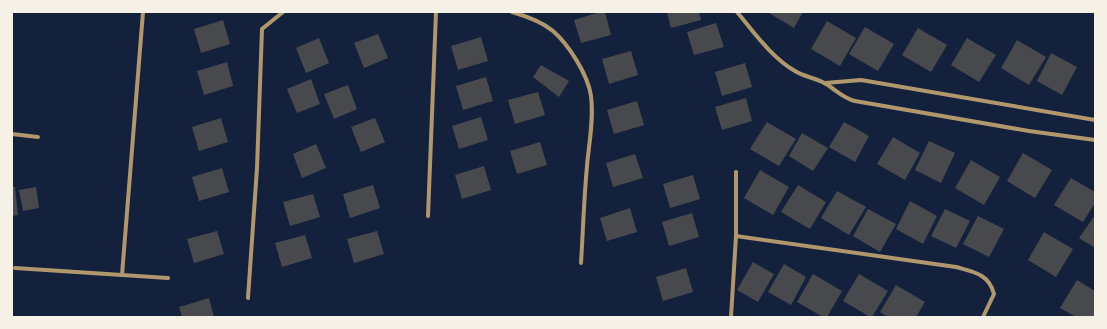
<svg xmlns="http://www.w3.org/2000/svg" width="1107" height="329" viewBox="0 0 1107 329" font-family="Figtree,sans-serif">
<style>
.building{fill:#48494c}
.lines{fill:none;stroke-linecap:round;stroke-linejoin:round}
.minor{stroke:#b1986c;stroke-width:4}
</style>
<rect width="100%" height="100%" fill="#14213d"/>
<g class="building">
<polygon points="600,12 605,12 611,35 581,43 574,20"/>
<polygon points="667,12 699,12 701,20 671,28"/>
<polygon points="767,12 803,12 794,28"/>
<polygon points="223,20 230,44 201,53 194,29"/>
<polygon points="827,21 856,38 840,66 811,49"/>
<polygon points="716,23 724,47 694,55 687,32"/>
<polygon points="865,27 894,44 878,71 849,54"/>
<polygon points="918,28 947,45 931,72 902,55"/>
<polygon points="378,34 388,58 364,68 354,43"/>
<polygon points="481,37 488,61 458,70 451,46"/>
<polygon points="319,38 329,63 306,73 296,48"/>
<polygon points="967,38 996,55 979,82 951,65"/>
<polygon points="1017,40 1046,57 1029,85 1001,68"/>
<polygon points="631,51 638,75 609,84 602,59"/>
<polygon points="1051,53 1077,67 1062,95 1037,81"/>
<polygon points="227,62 233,86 204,95 197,71"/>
<polygon points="745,63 752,87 722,96 715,72"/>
<polygon points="541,65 569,81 559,97 533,77"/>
<polygon points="486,77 493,101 463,110 456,86"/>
<polygon points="311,79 320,104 297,113 287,89"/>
<polygon points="348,85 357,109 334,119 324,94"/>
<polygon points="538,92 545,115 515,124 508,100"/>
<polygon points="746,98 752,121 722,130 715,107"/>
<polygon points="637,101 644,125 614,134 607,110"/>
<polygon points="481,117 488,140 459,149 452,126"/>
<polygon points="221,118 228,142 199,151 192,127"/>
<polygon points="375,118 385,142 361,152 351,127"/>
<polygon points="767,122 796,139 779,166 750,149"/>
<polygon points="844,122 869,136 855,162 829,147"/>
<polygon points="802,133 828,148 813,171 789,156"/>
<polygon points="893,137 920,153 905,180 877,164"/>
<polygon points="929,141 955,153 941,183 915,170"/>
<polygon points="540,142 547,165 517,174 510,151"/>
<polygon points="316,144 326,168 302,178 293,154"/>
<polygon points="1023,153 1052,170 1035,198 1007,181"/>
<polygon points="635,154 643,178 613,187 606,163"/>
<polygon points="971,160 1000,177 984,205 955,188"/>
<polygon points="484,166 491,190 462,199 455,175"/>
<polygon points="222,168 229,192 199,201 192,177"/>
<polygon points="760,170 789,187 773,215 744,198"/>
<polygon points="693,175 700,199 670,208 663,184"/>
<polygon points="1071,178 1095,192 1095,203 1083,222 1054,205"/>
<polygon points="373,185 380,208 350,218 343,194"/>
<polygon points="798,185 826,202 810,229 781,212"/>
<polygon points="12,187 15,187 18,215 12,216"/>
<polygon points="36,187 39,208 23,211 19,190"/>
<polygon points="837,191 866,207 849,235 821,218"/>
<polygon points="313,194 320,217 290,226 283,202"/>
<polygon points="910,201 937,216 923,244 896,229"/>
<polygon points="630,208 637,232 607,241 600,218"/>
<polygon points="868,209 896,224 880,252 853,236"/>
<polygon points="945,209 970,221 956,248 931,236"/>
<polygon points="692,213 699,237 669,246 662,222"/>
<polygon points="1095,215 1095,248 1079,238"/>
<polygon points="978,216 1004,229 989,257 963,244"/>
<polygon points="217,231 224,254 194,263 187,239"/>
<polygon points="377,231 384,254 354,263 347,239"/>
<polygon points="1044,232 1073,249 1056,277 1028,260"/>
<polygon points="305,235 312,258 282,267 275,243"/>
<polygon points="753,262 774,274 758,302 737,290"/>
<polygon points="784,264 806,277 791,305 768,292"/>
<polygon points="686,268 693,292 663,301 656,277"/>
<polygon points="813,274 842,291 827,317 823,317 797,302"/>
<polygon points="859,274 888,291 872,317 870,317 843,301"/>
<polygon points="1077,280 1095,291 1095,315 1094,317 1076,317 1060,308"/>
<polygon points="896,285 925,302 916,317 888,317 880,312"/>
<polygon points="209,298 214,317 182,317 179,307"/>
</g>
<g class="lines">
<g class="minor">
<path d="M512,12C526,16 542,22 553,31C569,45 588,75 591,96C594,119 589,143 587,166C584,198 583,231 581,263"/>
<path d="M737,12C754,32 771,57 795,71C804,77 817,78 826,84C836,90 843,98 855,101L1029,131L1095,140"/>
<polyline points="825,83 861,80 1095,120"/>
<polyline points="12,134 38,137"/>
<polyline points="428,216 436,12"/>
<path d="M736,236L956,267C974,272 989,274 994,294L983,317"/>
<polyline points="15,268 168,278"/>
<polyline points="122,275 143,12"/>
<polyline points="248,298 257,168 262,29 283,12"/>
<polyline points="731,317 736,236 736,172"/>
</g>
</g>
<rect width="1107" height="329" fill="none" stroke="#f6f1e7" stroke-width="26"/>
</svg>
